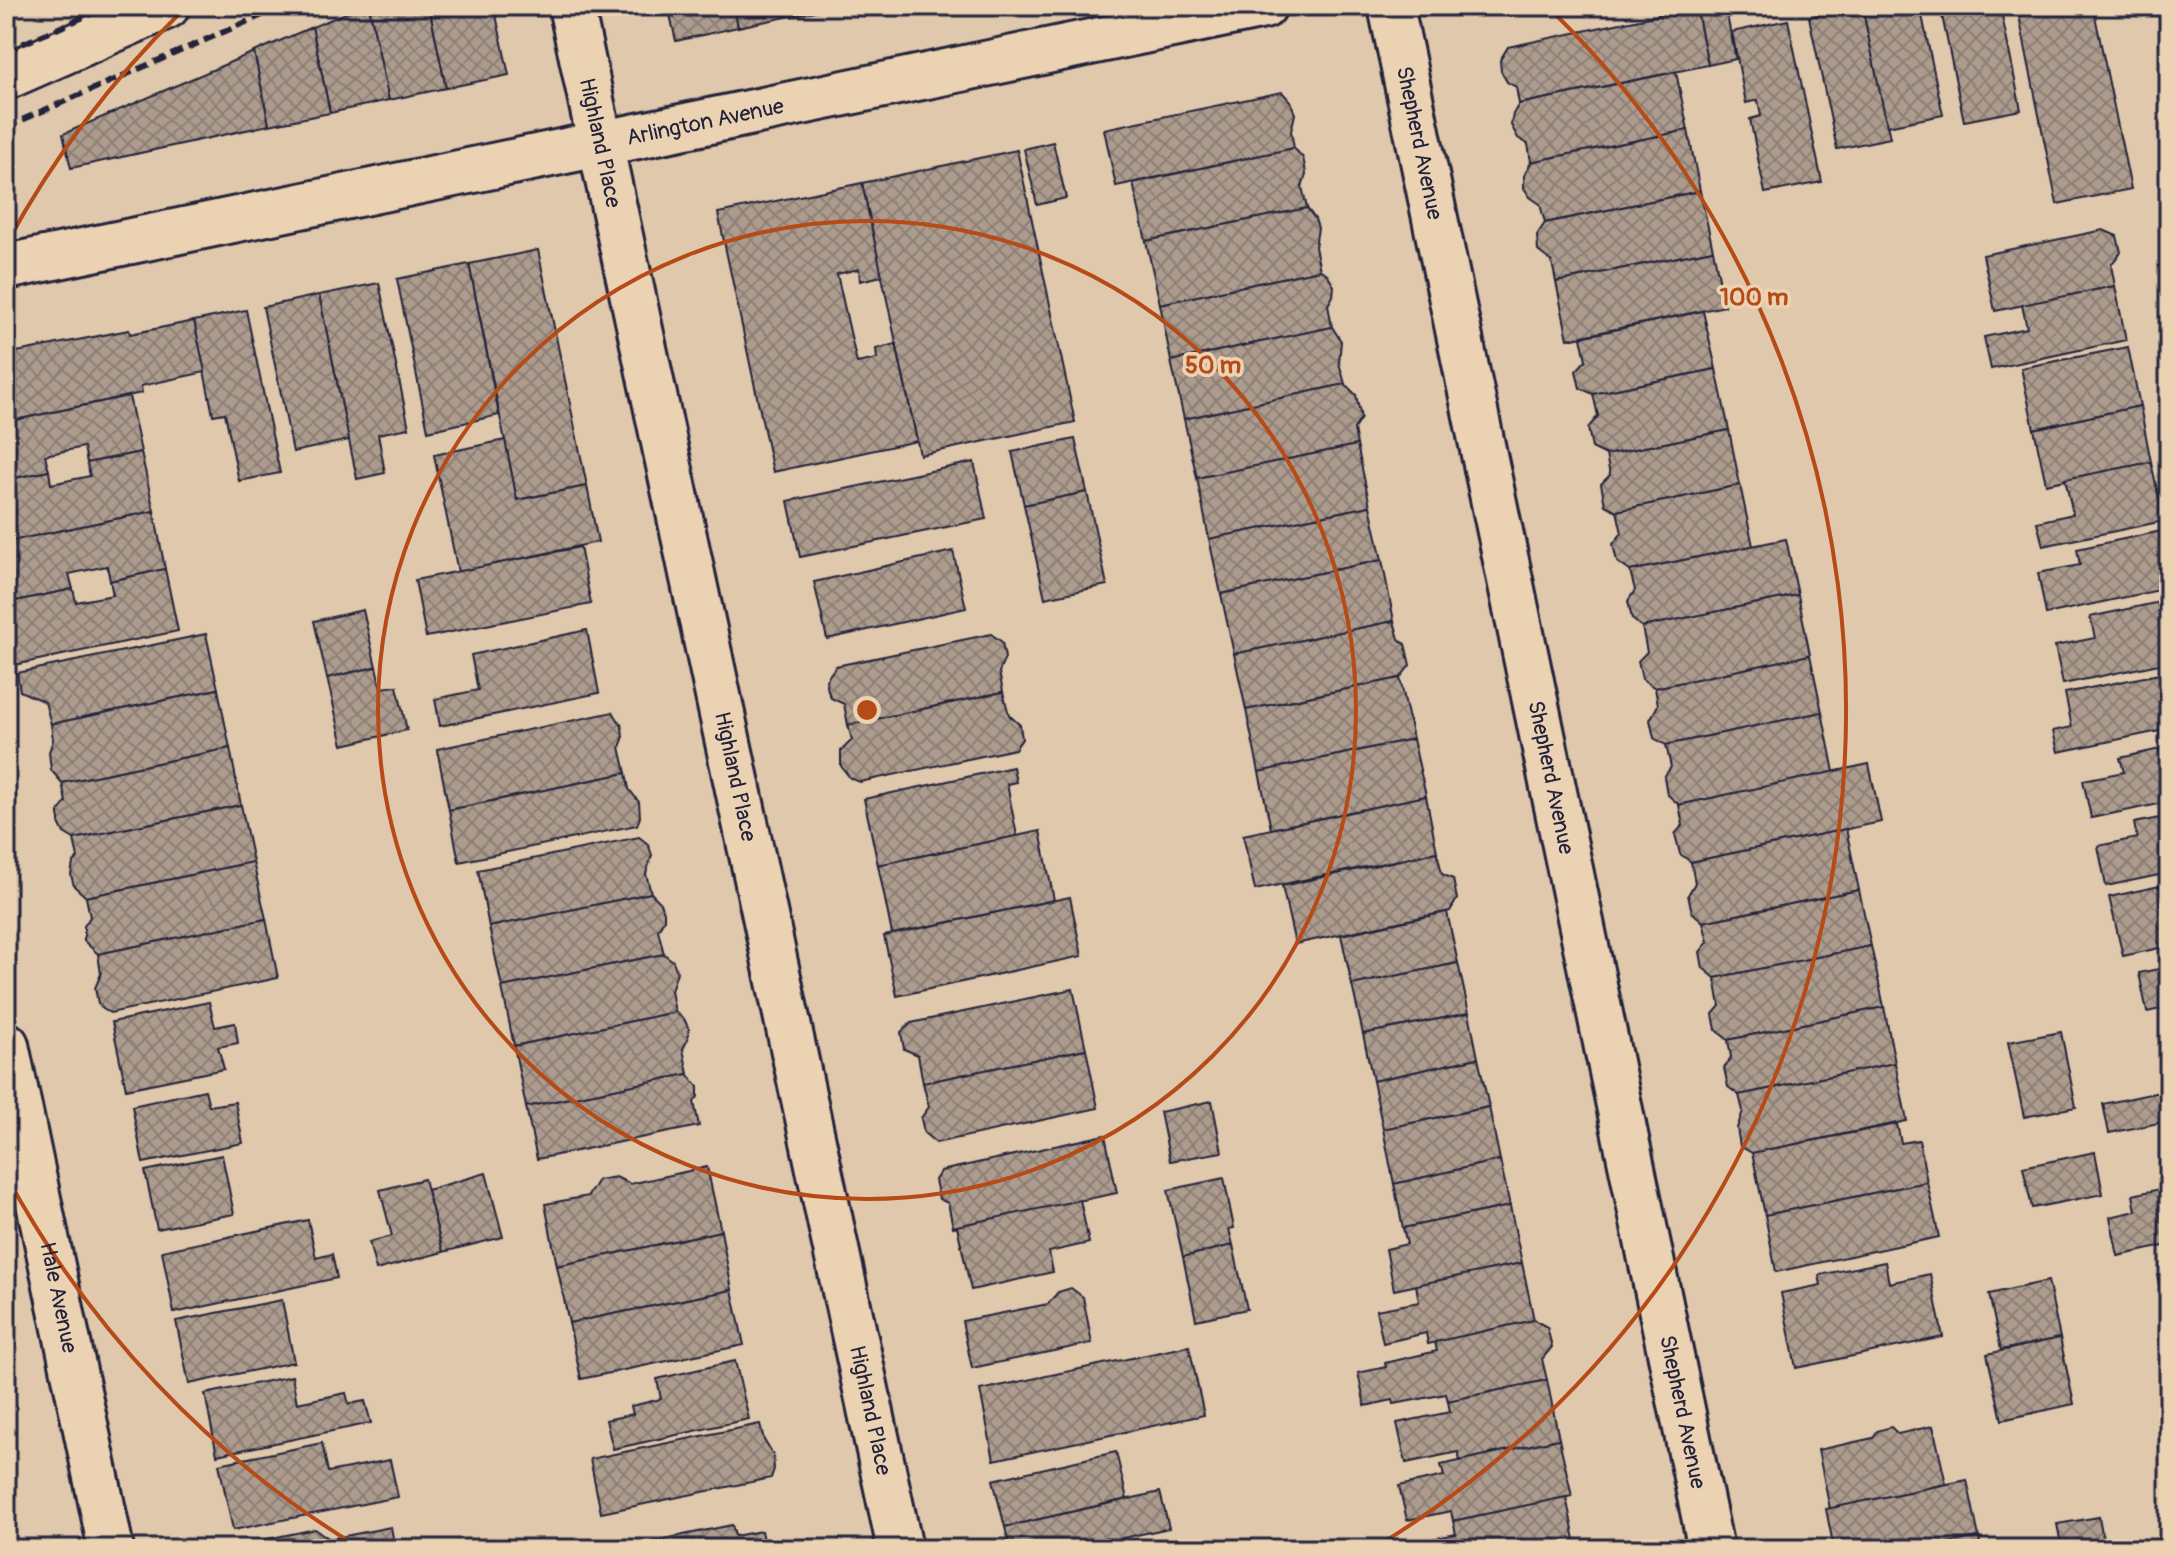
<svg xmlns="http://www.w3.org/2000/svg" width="2175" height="1555" viewBox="0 0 2175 1555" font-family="Pangolin,sans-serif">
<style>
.building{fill:url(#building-cross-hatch);stroke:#22223b;stroke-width:2}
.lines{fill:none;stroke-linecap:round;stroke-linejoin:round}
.street-casing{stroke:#22223b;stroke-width:50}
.secondary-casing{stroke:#22223b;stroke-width:50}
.street{stroke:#ebd2b3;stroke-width:44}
.secondary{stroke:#ebd2b3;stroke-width:44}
.rail{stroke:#22223b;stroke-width:6;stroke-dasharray:12 6;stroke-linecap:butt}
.ring{fill:none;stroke:#b64b18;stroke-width:4}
.labels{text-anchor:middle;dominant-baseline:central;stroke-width:7;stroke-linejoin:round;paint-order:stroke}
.street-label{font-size:22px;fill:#22223b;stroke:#ebd2b3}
.centre{fill:#b64b18;stroke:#ebd2b3;stroke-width:4}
.ring-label{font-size:24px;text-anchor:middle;font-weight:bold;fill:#b64b18;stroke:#ebd2b3;stroke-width:7;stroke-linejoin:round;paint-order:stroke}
</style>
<defs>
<pattern id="building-cross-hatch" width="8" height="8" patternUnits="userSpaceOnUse" patternTransform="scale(2)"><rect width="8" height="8" fill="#ad9c8e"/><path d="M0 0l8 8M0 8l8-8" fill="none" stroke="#8c7f75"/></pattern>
</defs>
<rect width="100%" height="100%" fill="#dfc8ac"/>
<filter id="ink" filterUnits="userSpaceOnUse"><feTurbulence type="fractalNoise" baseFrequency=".0125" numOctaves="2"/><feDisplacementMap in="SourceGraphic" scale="16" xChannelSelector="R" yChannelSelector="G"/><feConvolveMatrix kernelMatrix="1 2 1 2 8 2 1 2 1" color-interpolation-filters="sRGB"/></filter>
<g filter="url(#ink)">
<g class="building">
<polygon points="363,6 369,6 389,100 330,113 312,27"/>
<polygon points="369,6 429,6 446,88 389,100"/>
<polygon points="429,6 494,6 509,75 446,88"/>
<polygon points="668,6 734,6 738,27 676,41"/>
<polygon points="734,6 794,6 796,15 738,27"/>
<polygon points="794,6 838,6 796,15"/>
<polygon points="1725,6 1736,59 1708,65 1696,7"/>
<polygon points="1856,6 1862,6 1890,138 1837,149 1809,17"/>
<polygon points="1862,6 1920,6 1943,115 1887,126"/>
<polygon points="1940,6 2000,6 2021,110 1964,121"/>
<polygon points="2017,6 2093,6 2131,189 2057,204"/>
<polygon points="1696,7 1708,65 1519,104 1516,87 1507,82 1501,71 1500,60 1508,47"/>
<polygon points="1788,20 1822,182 1765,193 1750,119 1761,116 1758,100 1746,103 1732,32"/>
<polygon points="312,27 330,113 269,125 254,52"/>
<polygon points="254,52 269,125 71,168 63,134"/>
<polygon points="1676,72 1688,130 1531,162 1528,144 1518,138 1511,125 1513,114 1519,104"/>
<polygon points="1282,92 1291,102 1295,114 1291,131 1294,148 1116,186 1104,129"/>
<polygon points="1688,130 1700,191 1545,223 1540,204 1530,197 1524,188 1524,176 1531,162"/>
<polygon points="1053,142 1066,198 1037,205 1024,149"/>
<polygon points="1294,148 1303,158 1305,167 1306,175 1302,187 1307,208 1146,241 1133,183"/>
<polygon points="1017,150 1075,422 920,455 862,183"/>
<polygon points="862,183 882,276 860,281 859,269 837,274 857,363 877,359 876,349 896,344 917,441 773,472 718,213"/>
<polygon points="1700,191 1713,250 1556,282 1552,262 1538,251 1537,235 1545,223"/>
<polygon points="1307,208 1315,219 1318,228 1315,247 1320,270 1160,304 1146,241"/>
<polygon points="2103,230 2117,236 2121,252 2111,265 2115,286 1995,311 1983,255"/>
<polygon points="538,250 587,486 517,500 469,264"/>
<polygon points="1713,250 1725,306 1568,339 1556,282"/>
<polygon points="469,264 499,415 428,431 397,279"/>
<polygon points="1320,270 1326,273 1334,286 1333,296 1328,305 1332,327 1171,361 1160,304"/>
<polygon points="379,283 409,428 378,434 385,473 357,479 319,295"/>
<polygon points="2115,286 2126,340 1991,369 1984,337 2027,328 2022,305"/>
<polygon points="319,295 349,440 293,452 263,307"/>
<polygon points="246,310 280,473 239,481 225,413 213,415 194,321"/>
<polygon points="1703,311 1716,369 1593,394 1580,388 1576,371 1586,360 1581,337"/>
<polygon points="194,321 205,372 141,386 142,393 6,422 6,354 129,330 130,334"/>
<polygon points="1332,327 1341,341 1339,363 1345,384 1184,419 1171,361"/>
<polygon points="2128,347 2140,406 2034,429 2021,368"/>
<polygon points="1716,369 1729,430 1606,455 1592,448 1588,428 1598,416 1593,394"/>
<polygon points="1345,384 1356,395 1361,418 1354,429 1357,445 1197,478 1184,419"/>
<polygon points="129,396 141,452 87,463 84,447 45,455 49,471 6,480 6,422"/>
<polygon points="2140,406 2151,462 2046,484 2034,429"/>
<polygon points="1729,430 1740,485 1617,511 1605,505 1601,484 1610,475 1606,455"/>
<polygon points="1075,439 1087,492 1024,505 1012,452"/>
<polygon points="505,440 517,500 587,486 598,542 458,572 434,455"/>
<polygon points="1357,445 1370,506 1209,539 1197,478"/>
<polygon points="141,452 154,511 6,542 6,480 49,471 51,484 90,476 87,463"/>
<polygon points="974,462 986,519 800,557 788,501"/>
<polygon points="2151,462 2164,521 2043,546 2037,522 2073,514 2065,479"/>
<polygon points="1740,485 1753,546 1630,571 1617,562 1613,544 1622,533 1617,511"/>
<polygon points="1087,492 1107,585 1045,598 1024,505"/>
<polygon points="1370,506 1382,560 1221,594 1209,539"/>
<polygon points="154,511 165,569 110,581 107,566 69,574 73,589 6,603 6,542"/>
<polygon points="2166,530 2169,546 2169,588 2046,614 2038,573 2080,565 2077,549"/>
<polygon points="1786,539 1798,595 1642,627 1632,619 1628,601 1635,590 1630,571"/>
<polygon points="580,547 591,604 426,637 415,580"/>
<polygon points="953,551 966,608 827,639 814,582"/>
<polygon points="1382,560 1394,621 1234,654 1221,594"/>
<polygon points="165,569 178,631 14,665 6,627 6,603 73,589 76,602 113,595 110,581"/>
<polygon points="1798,595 1810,655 1655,688 1642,679 1638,661 1647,652 1642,627"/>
<polygon points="2169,600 2169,662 2063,684 2055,646 2095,638 2090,617"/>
<polygon points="363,610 376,667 327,678 314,621"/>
<polygon points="1394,621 1399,639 1405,644 1410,665 1400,678 1246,710 1234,654"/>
<polygon points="587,630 599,693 440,726 435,699 478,690 471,655"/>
<polygon points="206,634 218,689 51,724 45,702 20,691 17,673"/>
<polygon points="991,634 1002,642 1005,658 999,672 1003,692 848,725 844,704 831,698 828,691 826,680 836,666"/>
<polygon points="1810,655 1822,712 1666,745 1654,738 1650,720 1658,705 1655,688"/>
<polygon points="376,667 381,688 397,686 407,730 343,745 327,678"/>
<polygon points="2169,672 2169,729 2058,752 2053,731 2072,727 2065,693"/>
<polygon points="1400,678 1413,739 1259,772 1246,710"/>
<polygon points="218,689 230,748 62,783 51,770 49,752 53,740 51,724"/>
<polygon points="1003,692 1009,715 1020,725 1022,739 1015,749 860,782 850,778 841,766 841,751 852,740 848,725"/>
<polygon points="613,712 622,726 623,739 620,747 626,773 449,810 437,749"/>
<polygon points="1822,712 1834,772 1679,805 1667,794 1664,777 1671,767 1666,745"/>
<polygon points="1413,739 1426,796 1271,829 1259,772"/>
<polygon points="2169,747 2169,802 2091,818 2083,780 2124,772 2120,758"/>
<polygon points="230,748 241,805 74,839 64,833 59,823 59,811 66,802 62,783"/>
<polygon points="1869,764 1881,822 1691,862 1680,854 1675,834 1683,825 1679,805"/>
<polygon points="1013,767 1016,782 1007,784 1017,836 878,865 864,799"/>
<polygon points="626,773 629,789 639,802 640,817 637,825 459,862 449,810"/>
<polygon points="1426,796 1437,852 1255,890 1243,835"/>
<polygon points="241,805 253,862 86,897 74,886 71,875 73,863 78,858 74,839"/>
<polygon points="2169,816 2169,873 2106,886 2098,846 2137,838 2134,823"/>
<polygon points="1846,829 1859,890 1703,922 1692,912 1688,895 1695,883 1691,862"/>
<polygon points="1040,831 1054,900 892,934 878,865"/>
<polygon points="639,837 648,844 652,855 646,874 651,893 489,927 478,870"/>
<polygon points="1437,852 1442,874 1453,879 1457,899 1450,911 1295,944 1282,886"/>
<polygon points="253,862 266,919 98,954 84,941 84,926 90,917 86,897"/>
<polygon points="2169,884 2169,946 2123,956 2109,897"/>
<polygon points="1859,890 1871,946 1715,978 1703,968 1700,952 1708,942 1703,922"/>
<polygon points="651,893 659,901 664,912 664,920 658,930 664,954 502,987 489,927"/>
<polygon points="1070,897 1082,956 897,996 884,936"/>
<polygon points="1447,912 1458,963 1352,985 1341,935"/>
<polygon points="266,919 278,978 110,1013 103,1009 98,1003 95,988 101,974 98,954"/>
<polygon points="1871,946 1884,1007 1728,1040 1716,1030 1713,1014 1720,1006 1715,978"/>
<polygon points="2169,952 2169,1007 2147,1012 2139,973 2168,967 2166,953"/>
<polygon points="664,954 673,961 677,972 671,991 675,1012 514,1046 502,987"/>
<polygon points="1458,963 1469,1013 1363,1034 1352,985"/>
<polygon points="1073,989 1086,1049 923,1083 918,1055 904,1049 901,1032 911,1023"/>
<polygon points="209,1002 215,1027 235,1023 238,1043 218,1047 224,1069 126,1089 112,1022"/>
<polygon points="1884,1007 1895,1063 1739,1095 1728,1087 1724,1068 1731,1057 1728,1040"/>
<polygon points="675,1012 684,1019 689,1029 688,1039 683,1049 688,1074 526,1107 514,1046"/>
<polygon points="1469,1013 1478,1058 1373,1081 1363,1034"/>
<polygon points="2061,1032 2076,1107 2024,1117 2008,1042"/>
<polygon points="1086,1049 1098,1108 936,1143 924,1133 921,1118 929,1107 923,1083"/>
<polygon points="1478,1058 1489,1107 1383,1129 1373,1081"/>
<polygon points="1895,1063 1907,1121 1752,1153 1740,1146 1737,1128 1743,1111 1739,1095"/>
<polygon points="688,1074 698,1087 698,1097 694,1102 699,1126 537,1159 526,1107"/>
<polygon points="205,1090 209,1106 235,1102 243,1143 143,1163 132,1106"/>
<polygon points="2169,1090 2169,1121 2109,1133 2103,1104"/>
<polygon points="1212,1101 1222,1152 1170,1161 1160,1112"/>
<polygon points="1489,1107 1500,1160 1394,1184 1383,1129"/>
<polygon points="1897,1124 1901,1143 1919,1140 1927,1182 1765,1215 1752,1153"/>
<polygon points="1105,1135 1117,1193 953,1227 948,1203 939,1199 935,1180 941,1171"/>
<polygon points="2095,1152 2103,1194 2032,1208 2023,1167"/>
<polygon points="222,1155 234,1214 157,1229 145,1171"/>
<polygon points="1500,1160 1510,1206 1403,1228 1394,1184"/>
<polygon points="707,1167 721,1231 557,1266 545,1204 588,1196 598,1180 616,1177 630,1184"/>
<polygon points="486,1173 503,1237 443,1252 427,1190"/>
<polygon points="1224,1178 1234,1228 1229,1229 1233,1245 1183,1257 1168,1190"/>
<polygon points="424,1179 443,1252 376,1270 369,1242 392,1236 380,1190"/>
<polygon points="1927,1182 1939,1237 1776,1272 1765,1215"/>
<polygon points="2169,1187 2169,1245 2118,1256 2110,1217 2136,1211 2133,1195"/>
<polygon points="1080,1200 1089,1243 1049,1252 1053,1272 971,1290 957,1226"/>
<polygon points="1510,1206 1522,1263 1394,1290 1386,1249 1407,1244 1403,1228"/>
<polygon points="308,1220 316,1258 332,1254 337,1278 174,1313 162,1251"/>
<polygon points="721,1231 732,1290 569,1323 557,1266"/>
<polygon points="1233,1245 1247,1309 1196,1320 1183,1257"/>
<polygon points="1885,1262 1889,1283 1930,1274 1943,1337 1796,1368 1781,1293 1821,1285 1819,1275"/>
<polygon points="1522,1263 1534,1320 1428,1344 1426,1333 1383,1343 1376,1310 1419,1302 1416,1285"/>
<polygon points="2169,1272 2169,1312 2165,1313 2157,1275"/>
<polygon points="2048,1281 2060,1338 2001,1350 1989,1294"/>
<polygon points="1071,1288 1083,1297 1092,1343 972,1368 962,1321 1048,1304 1058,1292"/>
<polygon points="732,1290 744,1345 581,1379 569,1323"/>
<polygon points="282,1300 294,1362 189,1384 176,1321"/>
<polygon points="1534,1320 1547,1327 1552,1347 1542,1359 1547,1380 1448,1401 1446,1394 1394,1404 1393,1400 1365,1406 1358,1373 1386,1367 1385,1363 1437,1351 1435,1342"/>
<polygon points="2060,1338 2074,1404 2002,1420 1987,1354"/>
<polygon points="1189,1346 1204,1415 994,1460 980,1390"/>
<polygon points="735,1361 749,1419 613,1449 606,1420 633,1414 631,1406 661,1399 657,1379"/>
<polygon points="292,1376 297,1403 346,1393 349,1404 365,1401 371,1423 217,1455 205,1394"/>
<polygon points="1547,1380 1559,1439 1460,1461 1458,1452 1406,1463 1397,1423 1450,1412 1448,1401"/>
<polygon points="760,1424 764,1440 773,1455 774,1469 771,1478 601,1513 590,1459"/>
<polygon points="1933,1426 1946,1484 1830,1509 1818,1450 1873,1438 1877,1431 1891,1427 1898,1434"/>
<polygon points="1559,1439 1572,1496 1453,1521 1451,1511 1407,1520 1399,1486 1444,1476 1441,1465"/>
<polygon points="322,1443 328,1472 390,1460 398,1497 233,1530 219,1464"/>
<polygon points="1116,1452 1127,1499 1005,1527 993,1480"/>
<polygon points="1967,1480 1979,1537 1917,1549 1834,1549 1826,1509"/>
<polygon points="1160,1492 1169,1528 1123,1538 1126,1549 1010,1549 1005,1527"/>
<polygon points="1566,1497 1577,1549 1384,1549 1456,1534 1453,1521"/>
<polygon points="2099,1517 2105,1549 2062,1549 2057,1524"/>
<polygon points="732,1525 735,1536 761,1531 765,1549 616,1549"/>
<polygon points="391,1527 395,1549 223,1548 315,1529 330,1539"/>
<polygon points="1979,1537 1981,1549 1917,1549"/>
</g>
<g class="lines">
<defs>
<g id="street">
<path id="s1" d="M571,6L900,1549"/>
<path id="s2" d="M1391,6L1711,1549"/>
<path id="s3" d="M6,267L1264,6"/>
<path id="s4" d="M6,1045L111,1549"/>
</g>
<polyline id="secondary" points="6,77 167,6"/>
</defs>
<use href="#street" class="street-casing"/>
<use href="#secondary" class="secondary-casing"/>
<use href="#street" class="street"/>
<use href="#secondary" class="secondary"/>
<g class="rail">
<polyline points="6,51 109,6"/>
<polyline points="6,127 283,6"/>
</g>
</g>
</g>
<g class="ring">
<circle cx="867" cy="710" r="489"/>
<path d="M355 1545A979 979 0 0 1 7 1177M7 243A979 979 0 0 1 181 12M1553 12A979 979 0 0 1 1379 1545"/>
</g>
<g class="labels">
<g class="street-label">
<text stroke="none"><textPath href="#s3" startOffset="714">Arlington Avenue</textPath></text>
<text stroke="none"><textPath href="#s2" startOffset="140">Shepherd Avenue</textPath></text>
<text stroke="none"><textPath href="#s1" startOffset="140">Highland Place</textPath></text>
<text stroke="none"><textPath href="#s1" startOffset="788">Highland Place</textPath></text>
<text stroke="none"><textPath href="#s2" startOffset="788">Shepherd Avenue</textPath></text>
<text stroke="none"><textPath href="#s4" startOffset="258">Hale Avenue</textPath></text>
<text stroke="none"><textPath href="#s1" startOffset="1436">Highland Place</textPath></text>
<text stroke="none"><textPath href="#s2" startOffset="1436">Shepherd Avenue</textPath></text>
</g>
</g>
<circle cx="867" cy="710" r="12" class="centre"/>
<g class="ring-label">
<text x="1754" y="305">100 m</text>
<text x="1213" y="373">50 m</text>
</g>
<rect width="2175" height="1555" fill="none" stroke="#ebd2b3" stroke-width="32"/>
<rect x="16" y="16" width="2143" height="1523" fill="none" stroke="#22223b" stroke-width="3" filter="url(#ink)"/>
</svg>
